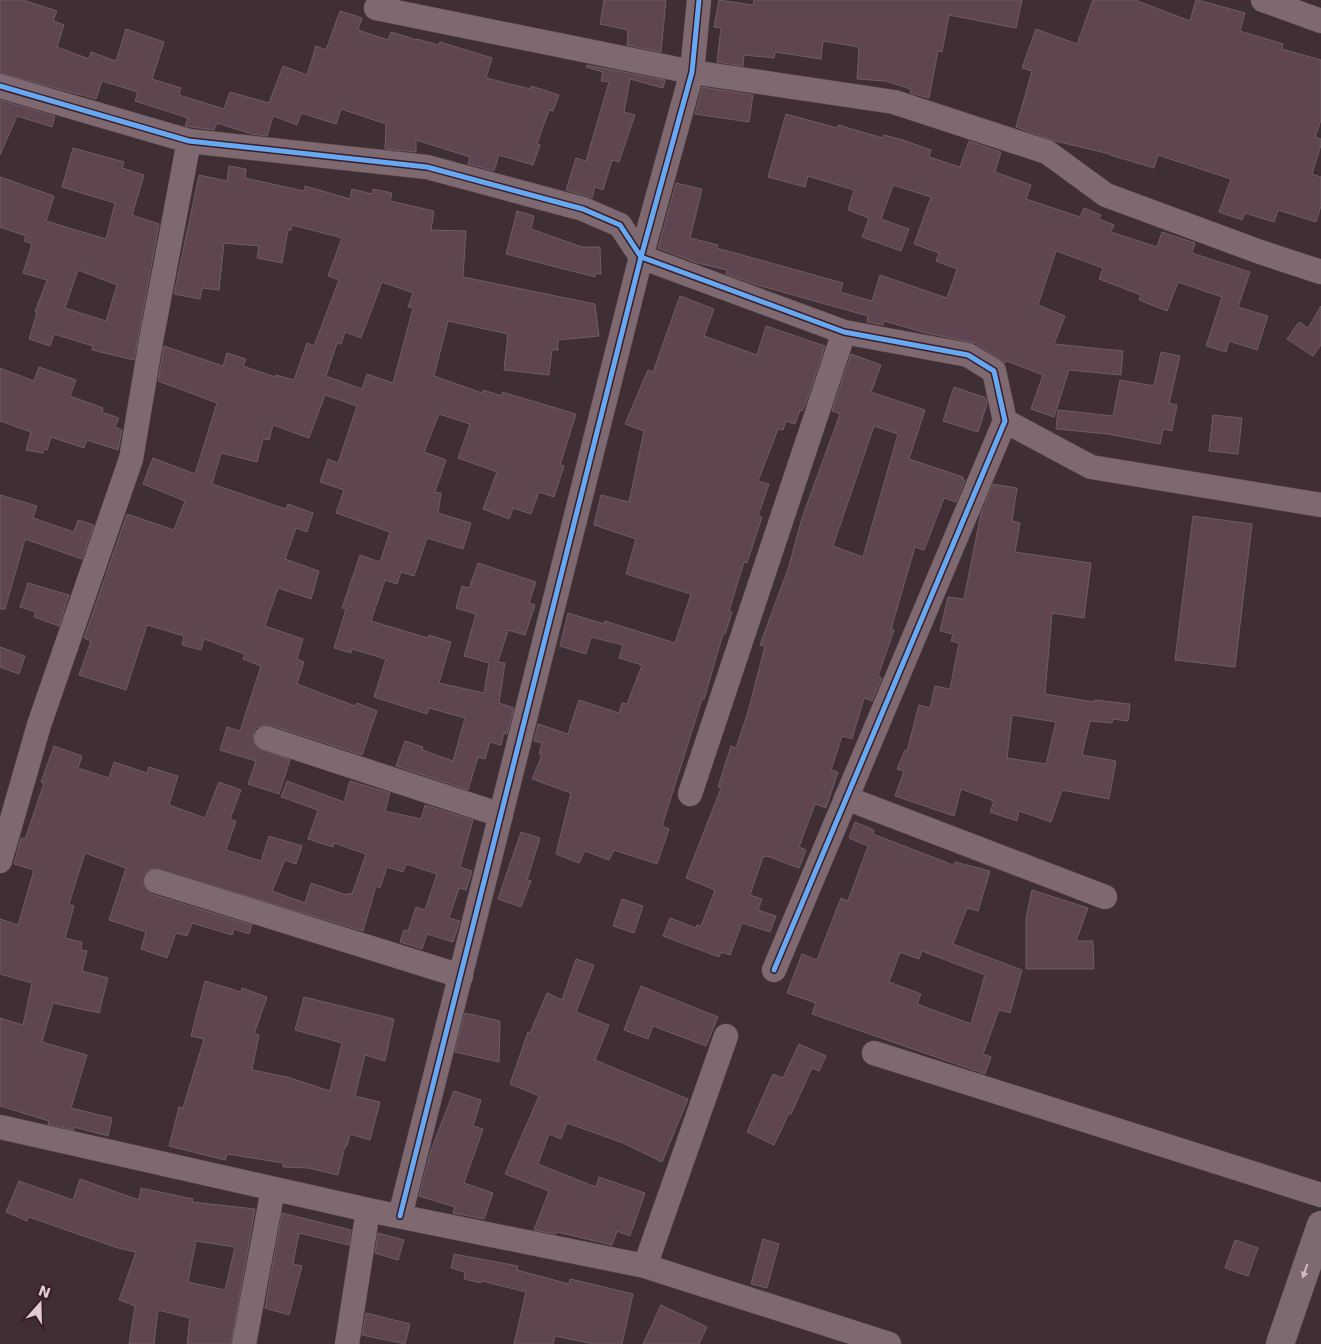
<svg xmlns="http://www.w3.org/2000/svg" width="1321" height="1344" viewBox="0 0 1321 1344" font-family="'DejaVu Sans',sans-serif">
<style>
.building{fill:#5f4550;stroke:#6d5e63;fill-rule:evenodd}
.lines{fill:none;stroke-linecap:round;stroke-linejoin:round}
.minor-casing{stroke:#5b4c51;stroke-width:25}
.major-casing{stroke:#5b4c51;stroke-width:29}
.minor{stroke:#7e6970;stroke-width:24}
.major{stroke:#7c6a70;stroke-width:28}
.cycleway-casing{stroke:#3b1d28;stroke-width:8}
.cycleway{stroke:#66a8f1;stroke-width:5}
.oneway{fill:#ceb9bf}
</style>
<rect width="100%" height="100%" fill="#3f2e34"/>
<g class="building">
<polygon points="0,0 23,0 57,11 53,21 64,25 57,47 89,59 91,52 116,61 126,29 164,42 152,79 181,88 179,95 224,109 230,92 269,103 283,66 307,75 316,46 326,50 340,11 362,18 358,30 388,40 391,32 417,40 417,39 439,45 440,42 492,58 486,78 530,89 531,86 559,95 553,111 549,110 537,144 540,145 533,165 499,155 494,171 468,164 470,157 416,140 416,152 385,149 386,124 341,109 336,124 301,113 297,125 273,116 267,136 252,134 217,123 214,130 192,127 185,126 188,118 135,101 138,92 102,81 96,99 0,73"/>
<polygon points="604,0 666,0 661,52 627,45 628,30 600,24"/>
<polygon points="719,0 753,5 754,0 1022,0 1016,28 949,15 942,52 938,51 929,98 910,93 911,89 885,81 857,79 859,47 823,41 821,59 775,52 774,58 744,55 743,66 717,62 721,28 714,27"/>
<polygon points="1093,0 1135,0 1190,21 1196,0 1198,0 1245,13 1240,31 1283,44 1282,49 1321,60 1321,120 1315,137 1321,139 1321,145 1312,174 1321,177 1321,206 1316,222 1278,210 1274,222 1245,213 1242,220 1219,212 1231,179 1158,155 1154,168 1110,155 1110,154 1055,141 1016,127 1032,71 1022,68 1036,29 1077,44"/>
<polygon points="587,65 665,80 663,88 630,79 624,112 635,115 619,162 612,160 603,190 595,187 592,198 566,190 576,158 586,161 609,82 601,81 603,72 586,67"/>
<polygon points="702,87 753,95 749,122 695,114"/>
<polygon points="0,100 55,116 52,127 17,116 0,155"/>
<polygon points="786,114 837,128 838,125 883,138 884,135 903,140 931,150 929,157 960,167 969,141 1001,152 995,172 1031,185 1026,199 1080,217 1084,208 1101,215 1099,219 1114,225 1111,232 1157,247 1162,232 1195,243 1192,253 1250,272 1238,307 1268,316 1257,350 1229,341 1226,352 1206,346 1222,297 1178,282 1167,311 1139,300 1141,295 1099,279 1103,268 1056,251 1038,305 1065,316 1054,344 1123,351 1121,375 1069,370 1054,417 1031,409 1043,375 1007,361 1005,363 975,343 926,333 884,321 883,325 867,322 868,316 754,284 726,274 727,270 697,263 658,248 676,183 702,189 690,238 718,245 717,248 843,283 840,292 872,301 880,275 947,298 957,269 936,261 939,253 914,244 931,197 893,185 881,219 909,229 901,251 862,237 869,218 848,210 854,190 808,176 805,187 768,177"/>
<path d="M73,148L124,162L122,168L144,175L132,215L159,224L134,360L92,350L93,346L54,334L50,346L29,339L37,313L35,312L47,280L23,273L32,244L24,241L26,236L0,227V177L54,196L46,221L106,239L115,203L62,187ZM78,270L117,285L106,321L65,308Z"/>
<path d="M229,166L246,169L245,178L304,191L305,186L350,199L352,189L372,194L373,189L392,193L390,201L434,211L431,230L466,231L463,277L595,304L599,336L558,340V350H552L549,375L504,370L508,334L448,321L434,376L482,393L483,390L502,396V392L576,414L560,465L564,466L554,497L539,492L531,514L513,508L509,519L483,509L497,472L458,458L470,424L439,414L424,452L446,460L435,492L441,493L438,513L471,523L463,549L427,538L414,576L401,572L397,584L385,580L371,621L428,638L429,635L451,642L439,683L484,693L489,663L464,656L476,614L456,608L462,586L469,588L478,563L536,582L529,603L535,605L525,635L508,630L498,662L505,663L499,703L514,708L507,734L504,733L501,745L490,742L485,759L478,757L468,790L396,766L405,741L423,747L422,750L453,761L465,718L429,708L427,714L374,697L386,659L352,649L351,653L334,648L346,609L342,608L360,555L380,562L390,532L336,513L344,490L320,482L328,459L338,463L357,406L325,395L309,438L273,425L269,440L263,439L257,462L221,453L212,484L286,509L288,504L313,513L307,532L296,528L285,559L319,571L311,599L278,588L265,626L303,639L297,659L304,662L297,684L355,706L357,703L377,711L362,755L270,725H263L256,728L253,734L255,747L290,760L279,794L248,784L256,761L220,750L227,727L240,731L261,666L243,659L245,654L204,639L201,650L182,645L184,636L147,625L126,690L79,675L91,641L84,638L127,514L174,530L185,501L143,484L153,458L195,474L217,403L158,381L164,346L223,366L227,353L246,359L243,366L275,377L276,375L294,380L307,343L314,346L339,280L328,276L342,238L292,225L291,230H288L282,263L257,258L259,246L224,243L219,290L202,288L200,299L174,294L199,175L227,181ZM382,282L413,293L408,307L413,308L393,383L367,374L362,389L326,376L337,343L341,344L345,332L361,338Z"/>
<polygon points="517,211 534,216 531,229 582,247 600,247 601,274 595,274 595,277 506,254"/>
<polygon points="680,296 714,309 704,336 757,355 766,326 825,346 806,403 802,411 800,410 795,424 786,421 783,430 778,429 758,481 769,484 758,516 762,517 747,563 744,562 729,611 732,612 725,634 723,634 704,699 702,699 662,826 669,829 657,864 614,850 609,860 585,851 579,863 556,854 571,793 532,779 542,755 539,754 542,743 534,741 538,724 568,734 579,700 619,713 622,703 627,704 642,665 619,658 623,645 591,637 586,654 560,646 568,613 604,624 605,621 675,643 691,594 626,574 636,539 594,525 601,495 629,502 644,431 625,424 648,370 653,372"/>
<polygon points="1321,306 1321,345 1313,356 1287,339 1299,322 1308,328"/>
<polygon points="1161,352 1180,356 1169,403 1177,405 1172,431 1163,429 1160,444 1108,434 1056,429 1058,410 1113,416 1120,380 1154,386"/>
<path d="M851,354L881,365L871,392L925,410L909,459L963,477V480H965L956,502L944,498L924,550L915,547L891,629L894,630L878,676L882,678L872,701L864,698L852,739L842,736L831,770L838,772L826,808L815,804L799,847L806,850L799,868L767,856L763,857L750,895L762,899L758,910L776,916L770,932L742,923L730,955L721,952L719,957L663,936L670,918L696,928L697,925L701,926L715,890L686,878L721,788L718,787L731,746L736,748L748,712L765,646L760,645L789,566L802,518L840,414L832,411ZM874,426L898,434L863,557L833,546Z"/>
<polygon points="39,367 76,380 70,396 103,408 102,412 119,418 115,427 122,430 118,450 87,440 84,448 51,437 47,450 44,449 43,453 26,450 31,432 0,421 0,368 34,381"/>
<polygon points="954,387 986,398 987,404 978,432 943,421"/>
<polygon points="1213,415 1242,418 1238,454 1209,451"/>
<path d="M993,484L1017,488L1012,521L1020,523L1015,552L1091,563L1084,618L1052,613L1045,694L1094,702L1095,700L1130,704L1128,721L1113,719L1112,723L1090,721L1082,755L1116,761L1109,799L1062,790L1051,822L1019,811L1017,821L990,812L994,801L961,789L954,816L895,796L904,771L897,769L905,750L907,751L919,705L930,708L935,686L950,689L959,643L951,641L953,634L940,631L948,597L964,599L981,513ZM1012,715L1056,722L1046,764L1007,758Z"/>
<polygon points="0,495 37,506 33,518 74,532 78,520 94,525 82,559 25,539 5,609 0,609"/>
<polygon points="1193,516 1252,524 1235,667 1175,660"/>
<polygon points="28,583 69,595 59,626 34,617 36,612 20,607"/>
<polygon points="0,647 25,656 19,674 0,667"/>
<polygon points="54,746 82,756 78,768 109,778 114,762 147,773 149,767 178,776 169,805 205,818 219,782 241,790 230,819 236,821 226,850 261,861 269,836 302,846 296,864 285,860 272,891 305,903 311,883 347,895 348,893 352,894 366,854 334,843 333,847 308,839 318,810 281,797 287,781 344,802 350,781 390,793 385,811 421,819 425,805 473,820 460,867 472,871 466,890 459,888 449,918 460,921 453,942 427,934 422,949 400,942 404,930 408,931 416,907 425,910 437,874 406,864 403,872 387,867 380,888 376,886 363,931 153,868 147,871 143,877 143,884 151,894 252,925 249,934 234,929 232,935 192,923 187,936 176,933 167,958 141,949 146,932 109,920 126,868 85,853 69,904 74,906 65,938 82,942 81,950 87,951 82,971 108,978 99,1013 53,1003 42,1042 87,1055 71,1108 112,1118 108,1136 74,1127 74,1130 48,1124 49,1121 0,1106 0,1018 23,1025 32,983 0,974 0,919 18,925 34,870 14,864 21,838 25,839 44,783 41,782"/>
<path d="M855,822L874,830L873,834L953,865L955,862L990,871L978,911L967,908L953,944L1022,970L1010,1013L999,1010L983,1054L991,1057L985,1074L812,1014L816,1003L787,993L802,954L817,960L841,898L848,901L868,846L849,838ZM922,951L985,975L971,1024L917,1004L921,994L889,982L900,952L919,959Z"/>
<polygon points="521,832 540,838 527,880 531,881 521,907 498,899"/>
<polygon points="1032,890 1088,908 1076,941 1093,941 1094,969 1026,969 1026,918"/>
<polygon points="622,899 643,906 634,933 613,926"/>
<polygon points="576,959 594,965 576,1012 609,1025 595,1060 688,1099 662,1162 623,1143 567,1123 561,1139 549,1134 538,1164 596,1187 599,1177 645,1193 630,1236 617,1231 612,1245 557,1232 556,1234 534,1230 549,1191 505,1174 539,1096 510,1084 528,1032 530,1033 547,993 562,1000"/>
<polygon points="205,981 241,992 242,988 267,997 254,1034 259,1035 252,1070 287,1077 330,1091 342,1043 295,1030 304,997 394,1019 385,1061 365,1055 355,1096 380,1102 370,1140 350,1134 347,1146 345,1146 338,1175 308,1168 283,1167 283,1163 227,1154 225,1160 169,1146 179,1107 183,1108 204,1039 191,1036"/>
<polygon points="641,986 718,1017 706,1046 653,1026 648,1039 624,1030"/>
<polygon points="465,1013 500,1021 499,1062 455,1052"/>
<polygon points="799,1044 826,1056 819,1071 812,1068 791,1114 789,1113 774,1145 747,1132 773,1074 783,1078"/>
<polygon points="454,1091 481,1100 473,1126 483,1129 464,1183 493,1193 484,1219 453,1213 455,1207 419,1196 431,1150"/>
<path d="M80,1179L139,1200L141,1188L193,1199L192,1202L255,1209L231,1344H187L190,1318L158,1310L154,1344H129L135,1306L119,1300L136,1252L118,1248L29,1217L27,1221L6,1212L19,1181L73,1200ZM196,1241L235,1247L225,1290L188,1282Z"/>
<polygon points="282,1213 351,1230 349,1245 299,1233 293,1264 302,1266 289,1315 265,1308"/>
<polygon points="378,1233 404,1240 398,1260 375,1253"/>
<polygon points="763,1239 779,1244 767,1288 751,1284"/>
<polygon points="1235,1240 1258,1248 1248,1276 1225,1268"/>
<polygon points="454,1254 518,1266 517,1270 569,1284 570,1279 633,1294 622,1344 593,1344 555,1336 553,1344 514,1344 526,1292 482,1281 481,1283 464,1279 465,1272 451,1268"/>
<polygon points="661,1305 707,1327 699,1344 643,1344"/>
<polygon points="366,1313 410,1324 405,1344 362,1335"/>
</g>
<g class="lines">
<defs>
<g id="minor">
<polyline points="1263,0 1321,21"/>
<polyline points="376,8 692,72 894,102 1047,152 1106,195 1260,252 1321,272"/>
<polyline points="0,86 189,141 427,167 583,209 620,225 641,257 844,332 968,355 994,371 1005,421 774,970"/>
<polyline points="1005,421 1091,467 1321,505"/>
<polyline points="266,738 501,815"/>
<polyline points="690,794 844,332"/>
<polyline points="846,798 1105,897"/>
<polyline points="0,861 39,725 131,459 151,341 189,141"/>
<polyline points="156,881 461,976"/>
<polyline points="874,1053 1321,1195"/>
<polyline points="0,1127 368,1210 645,1266 889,1344"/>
<polyline points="400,1216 641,257 692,72 699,0"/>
<polyline points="645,1266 726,1036"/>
<polyline points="244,1344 273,1189"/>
<polyline points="347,1344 368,1210"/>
</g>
<polyline id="major" points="1280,1344 1321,1225"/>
</defs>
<use href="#minor" class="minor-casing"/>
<use href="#major" class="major-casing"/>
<use href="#minor" class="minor"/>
<use href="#major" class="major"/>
<defs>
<g id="cycleway">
<polyline points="0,86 189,141 427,167 583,209 620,225 641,257 844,332 968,355 994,371 1005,421 774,970"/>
<polyline points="400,1216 641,257 692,72 699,0"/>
</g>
</defs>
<use href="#cycleway" class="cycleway-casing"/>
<use href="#cycleway" class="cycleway"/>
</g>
<defs><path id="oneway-solid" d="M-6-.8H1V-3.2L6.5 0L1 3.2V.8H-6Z" transform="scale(1.25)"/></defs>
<use class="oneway" href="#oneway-solid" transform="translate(1305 1271) rotate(109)"/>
<g transform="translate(40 1304) rotate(20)" stroke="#3b1d28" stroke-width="4" paint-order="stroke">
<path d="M0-4L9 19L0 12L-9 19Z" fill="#e2cdd3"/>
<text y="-8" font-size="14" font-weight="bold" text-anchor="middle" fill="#e2cdd3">N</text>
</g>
</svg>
